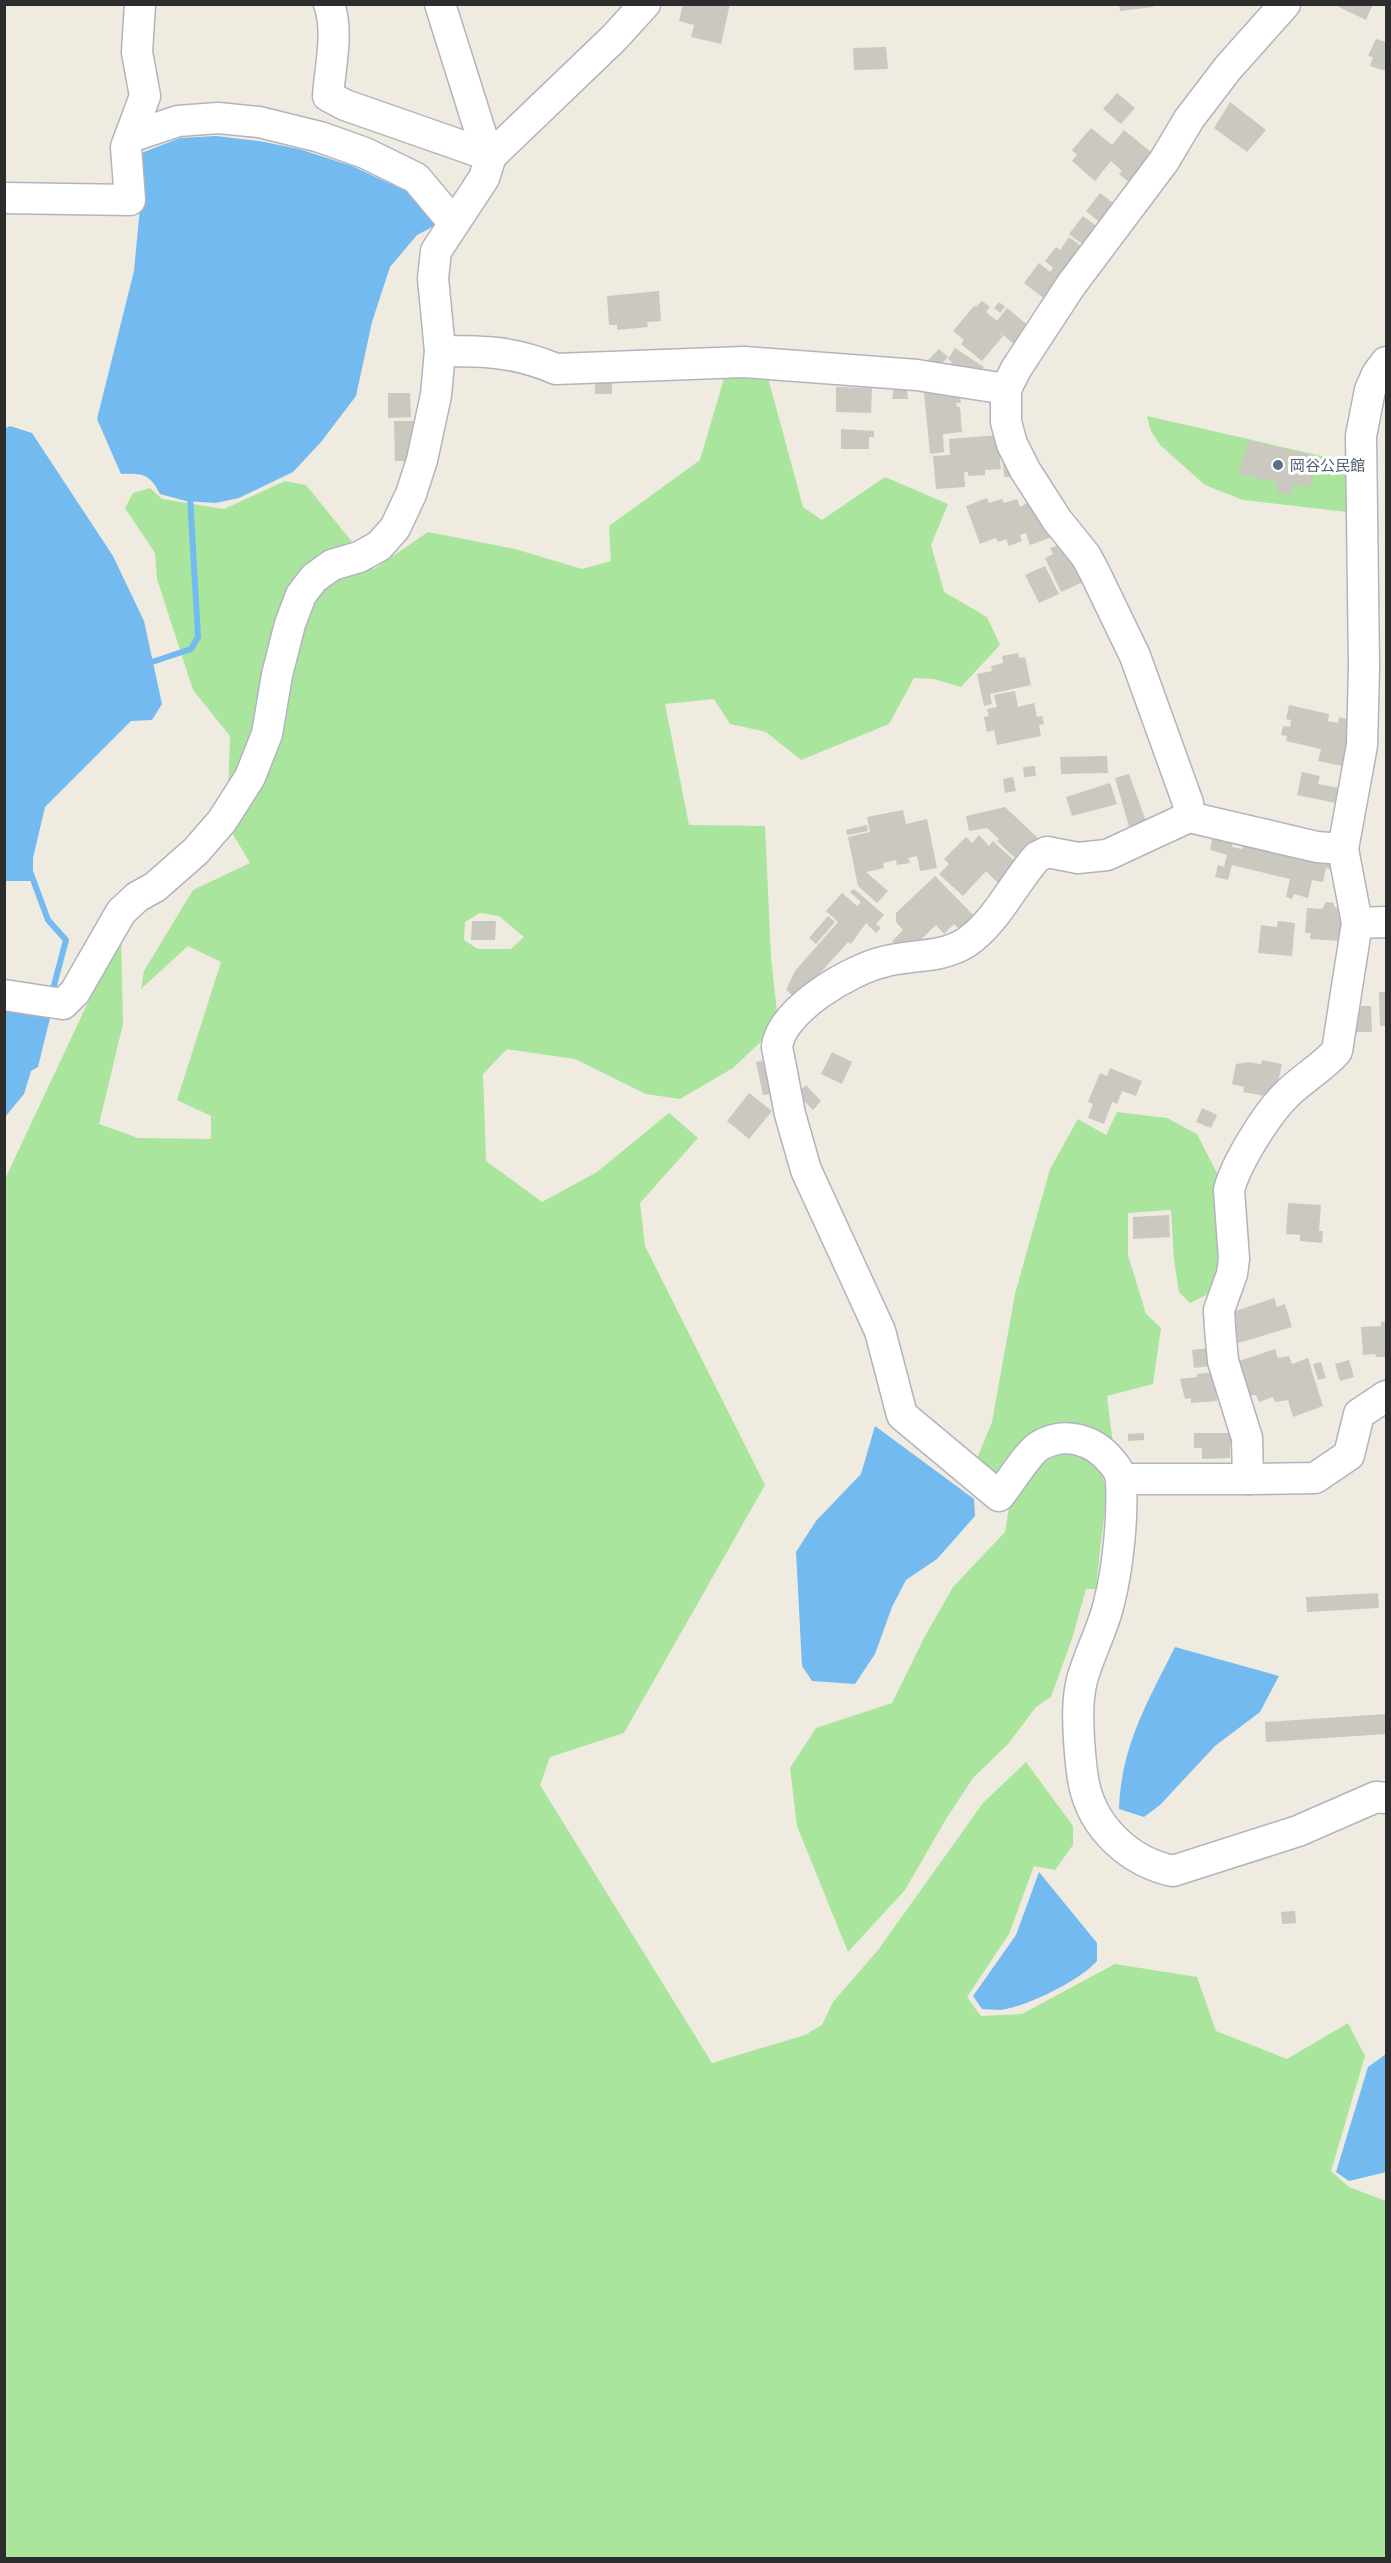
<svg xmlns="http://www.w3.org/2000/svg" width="1391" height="2563" viewBox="0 0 1391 2563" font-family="'Public Sans','Noto Sans JP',sans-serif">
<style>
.green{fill:#a9e59d;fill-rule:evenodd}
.water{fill:#73baf0}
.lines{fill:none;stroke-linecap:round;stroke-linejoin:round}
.stream{stroke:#73baf0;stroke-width:6}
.building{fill:#cac8bf}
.minor-casing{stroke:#b3b3c0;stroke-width:33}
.minor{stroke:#fff;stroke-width:30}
.service-dot{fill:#5c6f8a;stroke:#fff;stroke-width:2}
.labels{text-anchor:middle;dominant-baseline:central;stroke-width:6;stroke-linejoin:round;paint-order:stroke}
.service-label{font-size:15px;fill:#4e5e75;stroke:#fff;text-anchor:start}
</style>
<rect width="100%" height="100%" fill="#efebe0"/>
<g class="green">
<path d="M767,374L803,507L822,520L885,477L948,504L931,545L944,592L987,617L1000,645L961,687L934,679L914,678L889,724L801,760L766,732L730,724L714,699L665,704L689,825L765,826L771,957L777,1012L771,1032L733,1068L680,1099L646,1094L575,1059L507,1049L483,1074L486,1161L542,1202L597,1172L669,1113L698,1138L640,1203L645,1246L765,1485L624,1733L550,1757L540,1785L712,2063L805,2035L822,2025L833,2002L878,1950L983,1803L1026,1762L1073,1826V1845L1055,1870L1034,1866L1009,1934L967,1997L981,2016L1022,2014L1115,1964L1197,1977L1216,2031L1287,2059L1348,2023L1365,2056L1331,2171L1349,2187L1386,2201V2558H5V1179L121,932L123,1024L99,1124L138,1138L211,1139V1116L177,1100L221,962L188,946L141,989L144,971L193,890L250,863L227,824L230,736L193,690L157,579L155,553L125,508L133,493L150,488L162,499L224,509L285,481L306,485L374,569L428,532L515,549L582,569L611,561L609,526L700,460L725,375ZM480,913L499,916L524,937L511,949H478L464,940L465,922Z"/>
<polygon points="1147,416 1348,462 1347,512 1243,500 1205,485 1160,445 1151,431"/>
<polygon points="1117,1112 1167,1118 1197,1134 1220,1179 1223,1267 1208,1294 1190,1303 1179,1292 1174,1260 1171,1210 1128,1213 1128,1255 1146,1314 1161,1328 1153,1384 1107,1396 1113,1444 1093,1435 997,1484 974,1466 992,1422 1015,1294 1050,1169 1078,1119 1106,1135"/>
<path d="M1066,1451C1113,1463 1107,1489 1103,1528C1100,1548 1098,1568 1096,1589H1086L1072,1639L1051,1697L1036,1707L1008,1744L973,1778L946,1819L905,1890L848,1952L797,1826L790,1768L816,1728L892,1703L924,1638L953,1587L1005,1532L1010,1501L1041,1463Z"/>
</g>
<g class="water">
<path d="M216,136L259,141L299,149L352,166L412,194L436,225L417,235L390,267L372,322L356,396L321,442L293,472L239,498L215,503L186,501L160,494C150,474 143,473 121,474L97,419L134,271L140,208L134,156L180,138Z"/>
<polygon points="10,426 32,433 113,556 144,621 162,704 152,720 131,721 45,807 33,858 33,881 5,881 4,429"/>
<polygon points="5,1007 51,1014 38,1067 31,1071 24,1094 5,1117"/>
<polygon points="875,1426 974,1499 975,1516 937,1559 906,1580 892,1607 875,1654 855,1684 812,1681 802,1666 796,1552 816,1521 861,1474"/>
<path d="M1175,1647L1279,1676L1260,1712L1215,1746L1160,1805L1144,1817L1119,1809C1121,1746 1148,1701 1175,1647Z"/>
<path d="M1039,1872L1097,1943V1961C1079,1981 1028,2006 1001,2010C995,2010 988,2009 982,2009L973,1996L1016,1935Z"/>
<polygon points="1386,2054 1386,2172 1349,2181 1336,2172 1368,2067"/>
</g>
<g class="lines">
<g class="stream">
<polyline points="146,664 191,649 198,637 190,496"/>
<polyline points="31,874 48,920 66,940 52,993"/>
</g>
</g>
<g class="building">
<polygon points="683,4 730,4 721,44 691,37 694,25 679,21"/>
<polygon points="1119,4 1153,4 1153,7 1120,11"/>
<polygon points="1338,4 1373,4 1366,20 1337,6"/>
<polygon points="1376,39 1386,42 1386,71 1370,66 1373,57 1368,56"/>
<polygon points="886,47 888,69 854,70 853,48"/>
<polygon points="1117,93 1135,108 1121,124 1103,109"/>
<polygon points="1230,102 1266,130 1247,152 1214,128"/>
<polygon points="1091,128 1112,145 1124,130 1157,157 1131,184 1119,174 1122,171 1111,161 1095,181 1072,161 1077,155 1072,150"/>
<polygon points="1100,193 1117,206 1103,225 1086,211"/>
<polygon points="1083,216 1099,228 1085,246 1069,234"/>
<polygon points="1069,237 1085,249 1046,300 1024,283 1039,263 1050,272 1053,268 1045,261 1056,247 1060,250"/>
<polygon points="659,291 661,321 647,322 648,327 617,330 617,325 609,325 607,296"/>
<polygon points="982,301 990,307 986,312 997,321 1007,308 1030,327 1015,345 997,330 1003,336 982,361 961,344 964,340 953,331 974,306 976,307"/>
<polygon points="999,302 1005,307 1000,313 994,308"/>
<polygon points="955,348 984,367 977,378 949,367 952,362 948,359"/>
<polygon points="939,349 948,357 936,369 927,361"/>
<rect x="595" y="375" width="17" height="19"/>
<polygon points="895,382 906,382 908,399 892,399"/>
<polygon points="923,382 959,388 961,403 956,403 957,407 960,407 962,432 943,434 944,452 930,454"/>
<polygon points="836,387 872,388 871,413 836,412"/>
<polygon points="388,393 410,393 411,417 388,418"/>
<polygon points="394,421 413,421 414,461 395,461"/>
<polygon points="841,429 874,431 874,437 869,437 869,449 841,449"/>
<polygon points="998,435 1001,469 985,470 985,475 968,476 968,472 964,472 965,487 936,489 933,456 950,455 949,439"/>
<polygon points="1248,440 1318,457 1310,488 1294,484 1291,495 1275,492 1278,483 1239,474"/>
<polygon points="1003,464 1013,464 1014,477 1004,477"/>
<polygon points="987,498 989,503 1002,499 1004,503 1017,499 1020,507 1027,503 1052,537 1030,545 1026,533 1020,535 1022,541 1009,546 1006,539 998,542 996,538 980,544 966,506"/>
<polygon points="1059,545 1068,545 1085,581 1061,592 1045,558 1053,554 1050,548"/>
<polygon points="1045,566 1059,594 1039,603 1025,575"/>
<polygon points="1018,653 1019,658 1025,657 1031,685 990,694 992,704 984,706 977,674 992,671 991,666 1003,663 1002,656"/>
<polygon points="1015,691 1018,707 1034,703 1037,717 1042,716 1044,724 1039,725 1041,736 997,745 994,730 987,732 984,717 989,716 987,709 997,707 994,695"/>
<polygon points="1289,705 1329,714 1328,721 1338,723 1339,717 1352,720 1342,766 1318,761 1321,749 1286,741 1287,736 1281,735 1283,726 1290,727 1291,720 1286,719"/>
<polygon points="1107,756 1108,773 1061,774 1060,757"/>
<polygon points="1035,766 1036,776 1024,777 1023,767"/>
<polygon points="1302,772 1320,776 1318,784 1339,788 1336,803 1297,795"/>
<polygon points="1129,774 1147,824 1130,830 1115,778"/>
<polygon points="1013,777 1016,791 1005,793 1003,779"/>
<polygon points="1110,783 1117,804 1072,816 1066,797"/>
<polygon points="1005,807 1040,840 1020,863 997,841 999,839 987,828 969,831 966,816"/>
<polygon points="903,810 906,824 927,819 937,868 920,871 917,856 908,858 910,863 897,865 896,860 883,863 884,868 866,872 888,891 877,903 858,886 848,837 870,832 867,817"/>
<polygon points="867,825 868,831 847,835 846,830"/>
<polygon points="1215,827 1235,832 1232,847 1242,849 1246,834 1334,856 1330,869 1326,868 1323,882 1312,880 1308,898 1294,894 1292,899 1286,897 1290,879 1232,865 1228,880 1215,877 1218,865 1224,867 1227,855 1210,850"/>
<polygon points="979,835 989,846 993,841 1020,866 1001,886 986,871 963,896 939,874 949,864 944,859 966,837 972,843"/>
<polygon points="935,876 977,919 963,933 954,924 944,934 936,925 909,951 902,952 892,941 903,930 896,922 896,913"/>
<polygon points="854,889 884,915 876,924 881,928 876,933 866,923 851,944 848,942 797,999 786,990 795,971 838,922 826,911 842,893 857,906 861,902 850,892"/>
<polygon points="1326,902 1334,903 1334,907 1343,908 1341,941 1310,939 1311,933 1305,933 1307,908 1322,909"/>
<polygon points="828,916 835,922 816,944 809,938"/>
<polygon points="472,921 496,921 495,940 471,940"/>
<polygon points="1278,921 1295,923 1292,956 1258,953 1261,925 1277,927"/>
<polygon points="1379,992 1386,992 1386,1026 1380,1026"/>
<polygon points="1362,1006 1371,1006 1372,1032 1353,1032 1352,1015"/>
<polygon points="832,1052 852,1062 842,1084 821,1074"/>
<polygon points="770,1059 776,1093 763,1095 756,1062"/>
<polygon points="1262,1060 1282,1064 1276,1091 1271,1097 1243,1092 1244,1087 1232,1084 1236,1064 1249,1062 1261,1064"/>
<polygon points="1110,1068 1142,1081 1136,1096 1122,1091 1117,1104 1112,1102 1104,1124 1088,1118 1093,1104 1088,1102 1100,1073 1107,1076"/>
<polygon points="806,1085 821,1101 813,1110 797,1094"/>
<polygon points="749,1093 772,1111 749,1139 727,1121"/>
<polygon points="1202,1108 1217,1115 1211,1128 1196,1122"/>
<polygon points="1288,1203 1321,1205 1319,1231 1323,1231 1322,1243 1300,1241 1300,1235 1286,1234"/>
<polygon points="1169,1215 1170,1237 1133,1239 1133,1217"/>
<polygon points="1274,1298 1277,1307 1285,1304 1292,1327 1235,1344 1230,1325 1237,1323 1233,1312"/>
<polygon points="1386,1321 1386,1357 1376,1357 1375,1354 1363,1355 1361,1327 1381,1326 1381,1322"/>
<polygon points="1209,1348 1211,1366 1194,1368 1192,1350"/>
<polygon points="1275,1349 1278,1358 1289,1356 1292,1364 1308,1358 1323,1406 1293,1417 1288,1400 1275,1402 1273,1397 1259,1402 1256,1395 1248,1396 1244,1377 1236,1379 1233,1363"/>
<polygon points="1349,1360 1354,1377 1340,1381 1335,1364"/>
<polygon points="1321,1362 1326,1378 1318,1380 1313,1364"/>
<polygon points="1215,1372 1217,1401 1191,1403 1191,1398 1185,1399 1180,1379 1197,1377 1197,1374"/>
<polygon points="1144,1433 1144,1440 1128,1441 1128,1434"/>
<polygon points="1194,1433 1237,1433 1237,1445 1230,1445 1230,1458 1202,1459 1202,1448 1194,1448"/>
<polygon points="1378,1593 1379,1608 1307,1612 1306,1597"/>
<polygon points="1386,1714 1386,1734 1266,1742 1265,1722"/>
<polygon points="1295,1911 1296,1923 1282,1924 1281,1912"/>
</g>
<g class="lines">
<defs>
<g id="minor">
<path d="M329,4C339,32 330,67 328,96L345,105L491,156L614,38L645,4"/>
<polyline points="130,137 178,121 218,118 259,122 320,137 365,153 416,178 453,222"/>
<polyline points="4,198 130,200 126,147 145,96 137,52 140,4"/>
<path d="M440,351C484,351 514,351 556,369L744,362L917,375L1006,389"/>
<polyline points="1386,362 1377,374 1370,390 1361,436 1364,667 1362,745 1343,849 1357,923 1386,922"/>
<polyline points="1189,817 1188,803 1135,656 1094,571 1086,556 1057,520 1025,470 1012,444 1006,422 1006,389 1016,369 1071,285 1164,161 1189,119 1228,68 1285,4"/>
<path d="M1343,849L1317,847L1189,817L1107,855L1078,858L1047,852L1037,857C1013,884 997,921 967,942C941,959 911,954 883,962C850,970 781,1010 777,1047L790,1114L806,1170L880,1331L902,1415L999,1496C1008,1485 1029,1452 1039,1446C1064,1431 1093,1439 1111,1461C1116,1466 1121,1474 1121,1481C1123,1517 1118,1568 1109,1603C1103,1629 1089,1654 1082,1680C1077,1700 1078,1720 1079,1739C1080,1754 1081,1770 1084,1784C1093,1828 1130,1862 1173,1871L1298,1831L1376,1797L1386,1798"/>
<path d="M1357,923L1337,1051C1322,1068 1303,1078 1287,1094C1267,1113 1236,1163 1229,1190L1234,1259L1232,1274L1219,1310L1220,1328L1223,1361L1247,1438L1248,1479L1315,1478L1349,1455L1359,1414L1386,1396"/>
<polyline points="4,995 63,1004 75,992 121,912 137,897 155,887 196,851 222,821 250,777 267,734 277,675 290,624 301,595 314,578 332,565 359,557 379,546 395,528 411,494 422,460 436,395 440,351 433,278 436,251 484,178 491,156 481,134 440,4"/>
<polyline points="1121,1479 1248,1479"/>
</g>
</defs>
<use href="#minor" class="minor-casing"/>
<use href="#minor" class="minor"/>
</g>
<circle class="service-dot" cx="1278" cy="465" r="6"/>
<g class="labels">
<g class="service-label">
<text x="1290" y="465">岡谷公民館</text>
</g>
</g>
<rect width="1391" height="2563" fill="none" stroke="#2d2d2d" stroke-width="12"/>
</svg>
